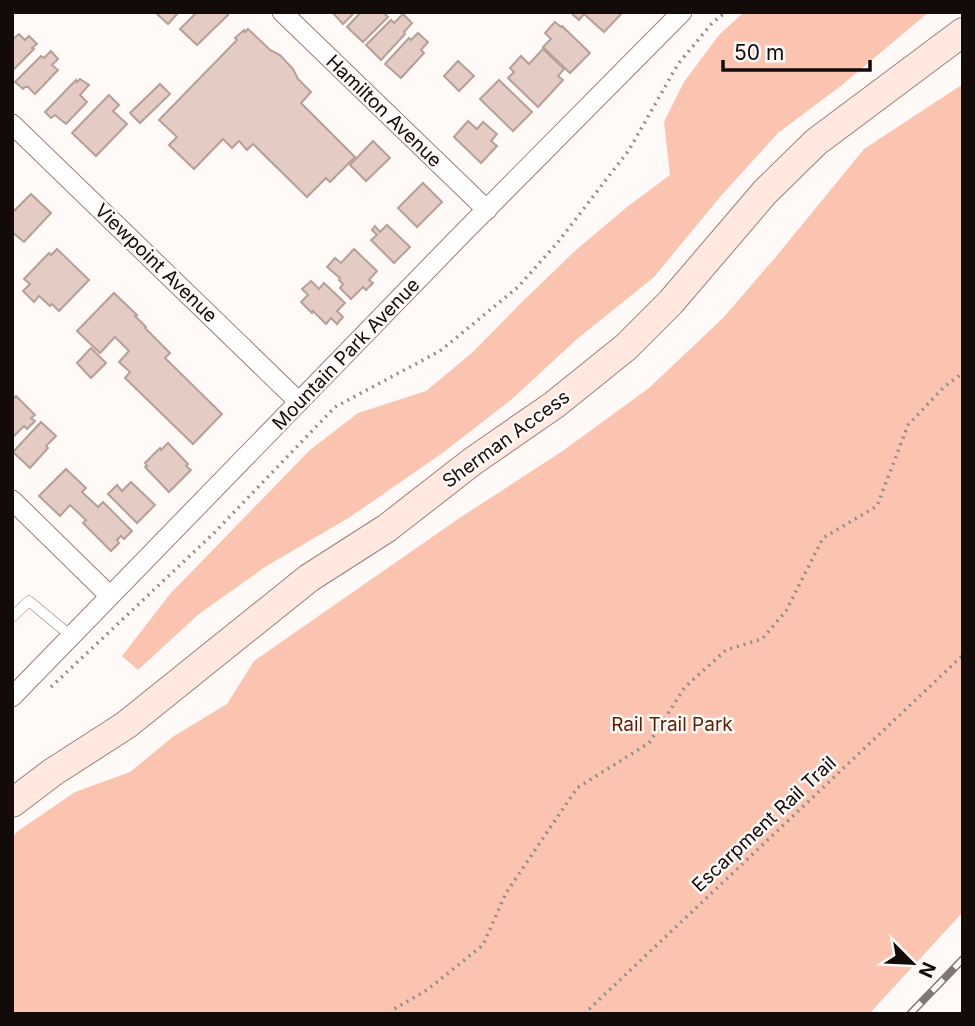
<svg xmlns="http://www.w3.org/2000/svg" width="975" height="1026" viewBox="0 0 975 1026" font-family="Inter,sans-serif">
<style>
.green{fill:#fac4b1}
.building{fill:#e4ccc4;stroke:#b59f97;stroke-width:2}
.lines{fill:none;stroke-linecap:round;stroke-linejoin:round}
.lane-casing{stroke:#97817a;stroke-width:11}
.street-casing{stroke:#97817a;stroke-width:21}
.secondary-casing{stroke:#97817a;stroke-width:30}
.path{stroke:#928c8a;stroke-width:3.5;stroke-dasharray:2 5;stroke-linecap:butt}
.lane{stroke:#fff;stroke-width:10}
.street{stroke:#fff;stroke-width:19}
.secondary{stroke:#fee8e0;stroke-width:28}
.rail-casing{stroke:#7e7775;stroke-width:8}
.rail{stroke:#fffaf8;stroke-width:5;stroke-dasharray:16;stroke-linecap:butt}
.labels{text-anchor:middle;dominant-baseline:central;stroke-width:5;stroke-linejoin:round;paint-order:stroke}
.street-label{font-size:19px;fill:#130b09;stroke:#fffaf8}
.park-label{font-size:19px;fill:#602005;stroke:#fffaf8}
</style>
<rect width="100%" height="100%" fill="#fffaf8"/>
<g class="green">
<polygon points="744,12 929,12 842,85 778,133 720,197 654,277 577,339 511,400 441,454 350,517 265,567 199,614 138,670 122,656 170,594 310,450 358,413 426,391 473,352 522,302 576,250 627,207 670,175 664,122 684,82 719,35"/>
<polygon points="963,84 963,912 869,1014 12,1014 12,837 18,831 75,792 130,772 174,736 227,704 254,661 458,519 564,450 649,388 723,318 779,253 864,149"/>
</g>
<g class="building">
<polygon points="155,12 179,12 168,24"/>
<polygon points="197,12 225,12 228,15 197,45 180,29"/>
<polygon points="332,12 355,12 343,24"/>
<polygon points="361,12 383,12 388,17 363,42 347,27"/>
<polygon points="570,12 623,12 604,32 584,14 579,20"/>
<polygon points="403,14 412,23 404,32 405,34 381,60 366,45 391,20 394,23"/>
<polygon points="555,22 561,27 562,26 590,53 570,73 543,47 551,39 545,33"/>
<polygon points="248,29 270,50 280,55 293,69 298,79 311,92 301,103 355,157 330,182 326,178 307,197 253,144 247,150 239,141 232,148 223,139 194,169 169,145 177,137 159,120 237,40 235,38 244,30 245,32"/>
<polygon points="418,33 428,42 421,50 424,53 401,78 385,64 409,38 411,40"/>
<polygon points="19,34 25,40 29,36 37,44 32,48 34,49 12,71 12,40"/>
<polygon points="543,49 564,69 558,76 563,80 538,107 508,78 514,72 510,68 521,56 529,64"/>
<polygon points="51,51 58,59 52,65 58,70 35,94 28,87 25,87 23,89 15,82 41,56 44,58"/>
<polygon points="458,61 474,76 459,91 444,76"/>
<polygon points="80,79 89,85 80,95 87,102 66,124 55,115 51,118 45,112 76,80 77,82"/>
<polygon points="499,80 532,112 513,131 480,99"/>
<polygon points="160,84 170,94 140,123 130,113"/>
<polygon points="109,95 119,105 113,111 127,124 96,156 72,133"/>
<polygon points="468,121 477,129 483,122 497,134 491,141 497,146 481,163 454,137"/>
<polygon points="373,141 390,158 366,181 350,165"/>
<polygon points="423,183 442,202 417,227 398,208"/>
<polygon points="31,194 51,213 24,242 12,232 12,213"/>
<polygon points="387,225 410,247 394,263 371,240 377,235 372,230 375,226 380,232"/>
<polygon points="57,249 89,280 59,311 52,304 50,306 39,296 34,302 23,291 30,284 24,279 49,253 51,255"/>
<polygon points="354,249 377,271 369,280 373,283 366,290 363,287 351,299 340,288 343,284 339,280 340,278 327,267 335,258 341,263"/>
<polygon points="311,281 319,289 324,283 345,303 337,311 343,317 337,324 331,318 326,324 313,311 312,313 301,302 308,295 302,289"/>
<polygon points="114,293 137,315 135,316 146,327 145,328 170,353 165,358 222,414 193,444 125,378 130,372 119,362 129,351 115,337 100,353 77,331"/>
<polygon points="91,348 106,363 91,378 77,363"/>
<polygon points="16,396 35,415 31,418 35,421 27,429 24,426 12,438 12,400"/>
<polygon points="41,422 56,436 46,446 48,448 30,468 13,452"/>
<polygon points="168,443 188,464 186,466 191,470 169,492 145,467 147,466 145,463 160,448 161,450"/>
<polygon points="66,469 86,488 82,492 98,507 103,502 132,531 124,539 121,536 117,540 119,543 111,551 83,523 86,520 70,505 60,516 39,496"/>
<polygon points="131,482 155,505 137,523 108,494 117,485 122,491"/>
</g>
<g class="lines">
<defs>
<polyline id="lane" points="12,617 29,601 71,636"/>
<g id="street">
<polyline points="282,12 487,210"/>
<polyline points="12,124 299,402"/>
<polyline points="12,500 110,596"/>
<polyline points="12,697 463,233 682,12"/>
</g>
<polyline id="secondary" points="12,803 53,772 126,725 309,578 387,528 473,461 554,405 626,347 671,302 765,192 816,142 963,32"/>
</defs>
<use href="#lane" class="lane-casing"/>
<use href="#street" class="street-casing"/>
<use href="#secondary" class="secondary-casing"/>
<g class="path">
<polyline points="51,687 215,532 335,407 440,351 518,287 558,242 629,150 678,64 713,22 726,12"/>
<polyline points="390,1014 394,1009 427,990 483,945 506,893 577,788 649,743 685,687 726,650 762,639 786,611 823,538 877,506 908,425 945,386 963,373"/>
<polyline points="584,1014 963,655"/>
</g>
<use href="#lane" class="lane"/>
<use href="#street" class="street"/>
<use href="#secondary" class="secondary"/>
<defs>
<polyline id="rail" points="910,1014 963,959"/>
</defs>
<use href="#rail" class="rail-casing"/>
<use href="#rail" class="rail"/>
</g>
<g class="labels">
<g class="street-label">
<text transform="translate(384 111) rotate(44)">Hamilton Avenue</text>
<text transform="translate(156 263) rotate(44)">Viewpoint Avenue</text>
<text transform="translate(346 354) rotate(-46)">Mountain Park Avenue</text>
<text transform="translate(506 439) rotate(-36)">Sherman Access</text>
<text transform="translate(764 824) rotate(-43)">Escarpment Rail Trail</text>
</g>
<g class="park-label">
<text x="672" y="724">Rail Trail Park</text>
</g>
</g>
<rect width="975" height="1026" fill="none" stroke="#130b09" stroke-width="28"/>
<g transform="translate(912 963) rotate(114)" stroke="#fffaf8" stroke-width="5" paint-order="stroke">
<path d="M0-5L12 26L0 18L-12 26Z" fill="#130b09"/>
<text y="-10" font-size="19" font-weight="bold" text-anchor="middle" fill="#130b09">N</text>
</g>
<path d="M723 60v10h147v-10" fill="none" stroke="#130b09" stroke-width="3.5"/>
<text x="734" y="60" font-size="21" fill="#130b09" stroke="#fffaf8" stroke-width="5" paint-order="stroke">50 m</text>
</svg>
